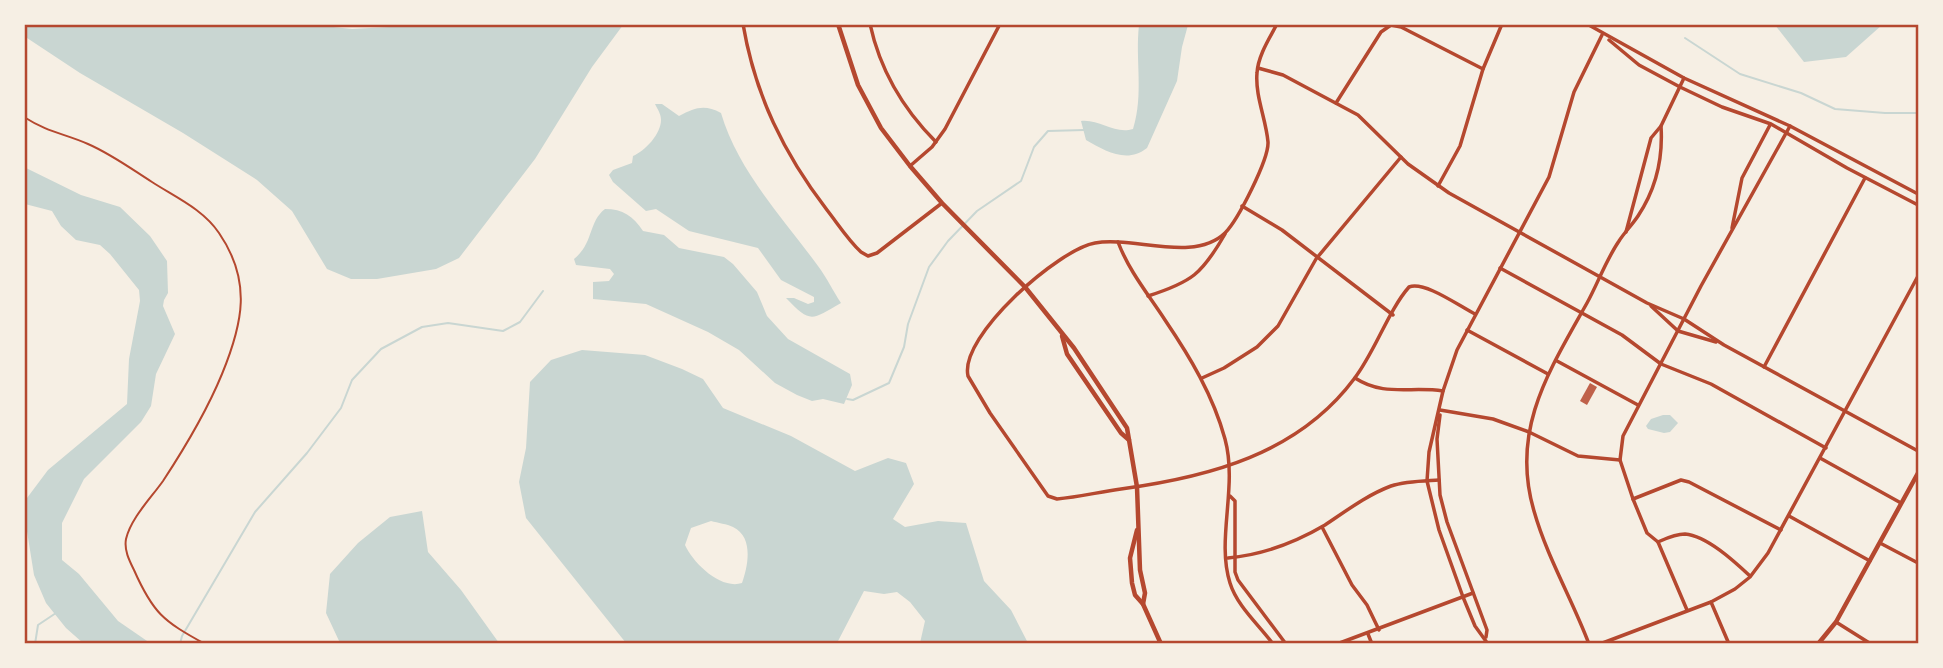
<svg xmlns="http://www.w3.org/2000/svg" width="1943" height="668" viewBox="0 0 1943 668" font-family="'Fira Sans',sans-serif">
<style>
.water{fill:#c9d6d2;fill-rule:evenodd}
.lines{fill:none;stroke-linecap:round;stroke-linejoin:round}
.stream{stroke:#c9d6d2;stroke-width:2}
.building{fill:#bf614a}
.path{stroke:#b5482f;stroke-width:2}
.minor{stroke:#b5482f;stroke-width:3.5}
.tertiary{stroke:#b5482f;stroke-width:4.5}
.neatline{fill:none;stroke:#b5482f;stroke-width:2.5}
</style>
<rect width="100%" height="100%" fill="#f6efe4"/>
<g class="water">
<polygon points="315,25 352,29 389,27 392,24 623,25 592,67 535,159 459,258 436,269 377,279 351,279 327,269 292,211 257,180 183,133 80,73 24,36 25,24"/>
<path d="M1139,25H1188L1182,47L1177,81L1147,148C1127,164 1105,151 1086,140L1081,121C1100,119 1115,135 1133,129C1144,94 1135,60 1139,25Z"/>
<polygon points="1775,25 1882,25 1846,57 1804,62"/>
<path d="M655,104H662L679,116C695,108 704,104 721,113C738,171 783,218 818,266C827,278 833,291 841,303C811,320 811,324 786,298H794L808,304L814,302V297L781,280L758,248L689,231L656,209L646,211L613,182L609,175L613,170L632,163L633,156C645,151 661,134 661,120C661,114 658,110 655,104Z"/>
<polygon points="24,167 81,195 120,207 150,236 167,261 168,293 164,300 163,306 175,334 156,374 151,406 141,422 84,479 62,523 62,560 79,574 118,621 150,643 83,643 66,628 46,603 34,575 26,525 27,498 48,470 127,404 129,359 140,301 139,290 110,254 100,245 76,240 61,226 52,211 25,204"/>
<path d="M605,209C623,209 633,216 643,231L664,235L679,248L724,257L733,264L757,292L767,316L788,339L850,374L852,385L844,404L823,399L812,401L797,395L775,383L739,350L708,332L646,304L593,299V282L609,281L614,274L610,269L576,265L574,259C594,243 588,222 605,209Z"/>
<path d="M582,350L645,355L682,369L703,379L723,408L791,436L855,471L888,458L906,463L914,484L893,519L905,527L938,521L966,523L984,581L1011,610L1028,643H920L925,621L910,602L897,592L884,594L864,591L837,643H626L526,518L519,482L526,448L530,382L551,360ZM711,521C718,523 727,524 733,527C754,537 748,566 742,583C721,590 693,563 685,545L691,528Z"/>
<polygon points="1663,415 1670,415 1678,423 1670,432 1664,433 1648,429 1646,426 1651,419"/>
<polygon points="422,511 428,552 461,590 499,643 340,643 326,613 330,574 358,543 390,517"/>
</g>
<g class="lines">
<g class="stream">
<polyline points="1685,38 1740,74 1801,93 1835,109 1885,113 1918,113"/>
<polyline points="847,399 853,400 889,383 904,347 908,324 929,267 948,241 977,211 1021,181 1034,147 1048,131 1084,130"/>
<polyline points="35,644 38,625 56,613"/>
<polyline points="180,644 182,636 255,512 307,453 341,408 352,380 381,349 422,327 448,323 503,331 520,322 543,291"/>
</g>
</g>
<polygon class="building" points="1590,383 1597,387 1587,405 1580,401"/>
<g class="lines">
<path class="path" d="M24,117C49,133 63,133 88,144C111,154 130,168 152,182C175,197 203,209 219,233C252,281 243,323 222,374C206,413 186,446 163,481C151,498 131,518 126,539C124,550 129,560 134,570C153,613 163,621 205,644"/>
<g class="minor">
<path d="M743,24C755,95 784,154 827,210C838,224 848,240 861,252L868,256L877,253L942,203"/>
<path d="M870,24C880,70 903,109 936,142"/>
<path d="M1277,24C1269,39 1258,56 1257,73C1255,96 1266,119 1268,142C1269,159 1238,220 1225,233C1194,263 1133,236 1095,243C1059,249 959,336 968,376L990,413L1048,496L1057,499C1079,497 1099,492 1121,489C1209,477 1298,454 1354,379C1375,352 1388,311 1409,287C1425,281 1459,306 1475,314"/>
<polyline points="1587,24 1684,78 1790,126 1918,194"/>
<polyline points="1609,40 1639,65 1680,87 1722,107 1771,124 1847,168 1918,205"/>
<polyline points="1258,68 1283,75 1358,115 1408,164 1449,193 1647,303 1684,319 1724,345 1918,451"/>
<polyline points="1336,103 1381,32 1391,25 1401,27 1483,69"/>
<polyline points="910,166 932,147 945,129 1000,24"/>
<polyline points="1438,186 1460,146 1483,69 1502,24"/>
<polyline points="1242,206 1282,230 1393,315"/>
<polyline points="1732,228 1742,178 1770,125"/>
<polyline points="1626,232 1651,138 1661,126 1684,78"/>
<path d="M1118,242C1129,271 1148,294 1165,320C1190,357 1213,395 1225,439C1238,487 1216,539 1230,583C1237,606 1259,625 1273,644"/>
<polyline points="1500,268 1622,335 1661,364 1711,384 1826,448"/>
<path d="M1148,296C1192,282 1202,274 1225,234"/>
<polyline points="1651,306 1678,331 1716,342"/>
<polyline points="1467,330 1548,374"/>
<polyline points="1557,361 1638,405"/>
<polyline points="1764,367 1865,178"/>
<polyline points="1202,378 1224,368 1257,347 1278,326 1316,259 1401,157"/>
<path d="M1355,378C1384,397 1411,386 1443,391"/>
<polyline points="1440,410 1493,419 1529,432 1578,456 1620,460"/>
<polyline points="1440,415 1437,439 1440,495 1447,522 1487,630 1486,637"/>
<polyline points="1820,458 1901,503"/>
<polyline points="1230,496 1235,501 1235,572 1238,580 1286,644"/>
<polyline points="1633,499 1681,480 1689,482 1781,530"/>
<polyline points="1789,516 1870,561"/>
<polyline points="1322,527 1352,585 1367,605 1379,630"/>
<path d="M1658,542C1667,538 1675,534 1685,534C1707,536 1734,561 1750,576"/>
<polyline points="1880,543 1918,563"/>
<path d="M1228,558C1261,555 1296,542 1325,525C1346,511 1367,495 1391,486C1406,481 1423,481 1439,480"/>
<polyline points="1711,602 1729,644"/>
<polyline points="1687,610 1658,542 1647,533 1633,499 1620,460 1623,436 1701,286 1790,126"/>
<polyline points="1836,622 1871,644"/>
<polyline points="1368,634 1372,644"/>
<polyline points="1337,644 1473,593"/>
<polyline points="1488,644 1475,626 1463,597 1439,530 1427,481 1429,452 1443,391 1457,350 1549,177 1574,92 1602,35"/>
<path d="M1589,644C1572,599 1547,557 1534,511C1510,430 1549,371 1587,303C1598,283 1606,260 1619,241C1624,233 1632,225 1638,216C1656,189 1663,157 1661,126"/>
<polyline points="1600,644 1711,602 1735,589 1750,577 1768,553 1918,276"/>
</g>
<g class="tertiary">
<polyline points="838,24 858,85 881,128 910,166 942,203 1025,287 1074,348 1127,428 1137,487 1140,570 1145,593 1143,604"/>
<polyline points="1062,336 1067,354 1121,433 1129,440"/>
<polyline points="1137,530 1130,558 1132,583 1135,595 1143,604 1161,644"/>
<polyline points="1818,644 1836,622 1918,473"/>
</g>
</g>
<rect width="1943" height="668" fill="none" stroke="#f6efe4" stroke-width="52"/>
<rect x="26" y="26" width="1891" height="616" class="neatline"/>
</svg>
